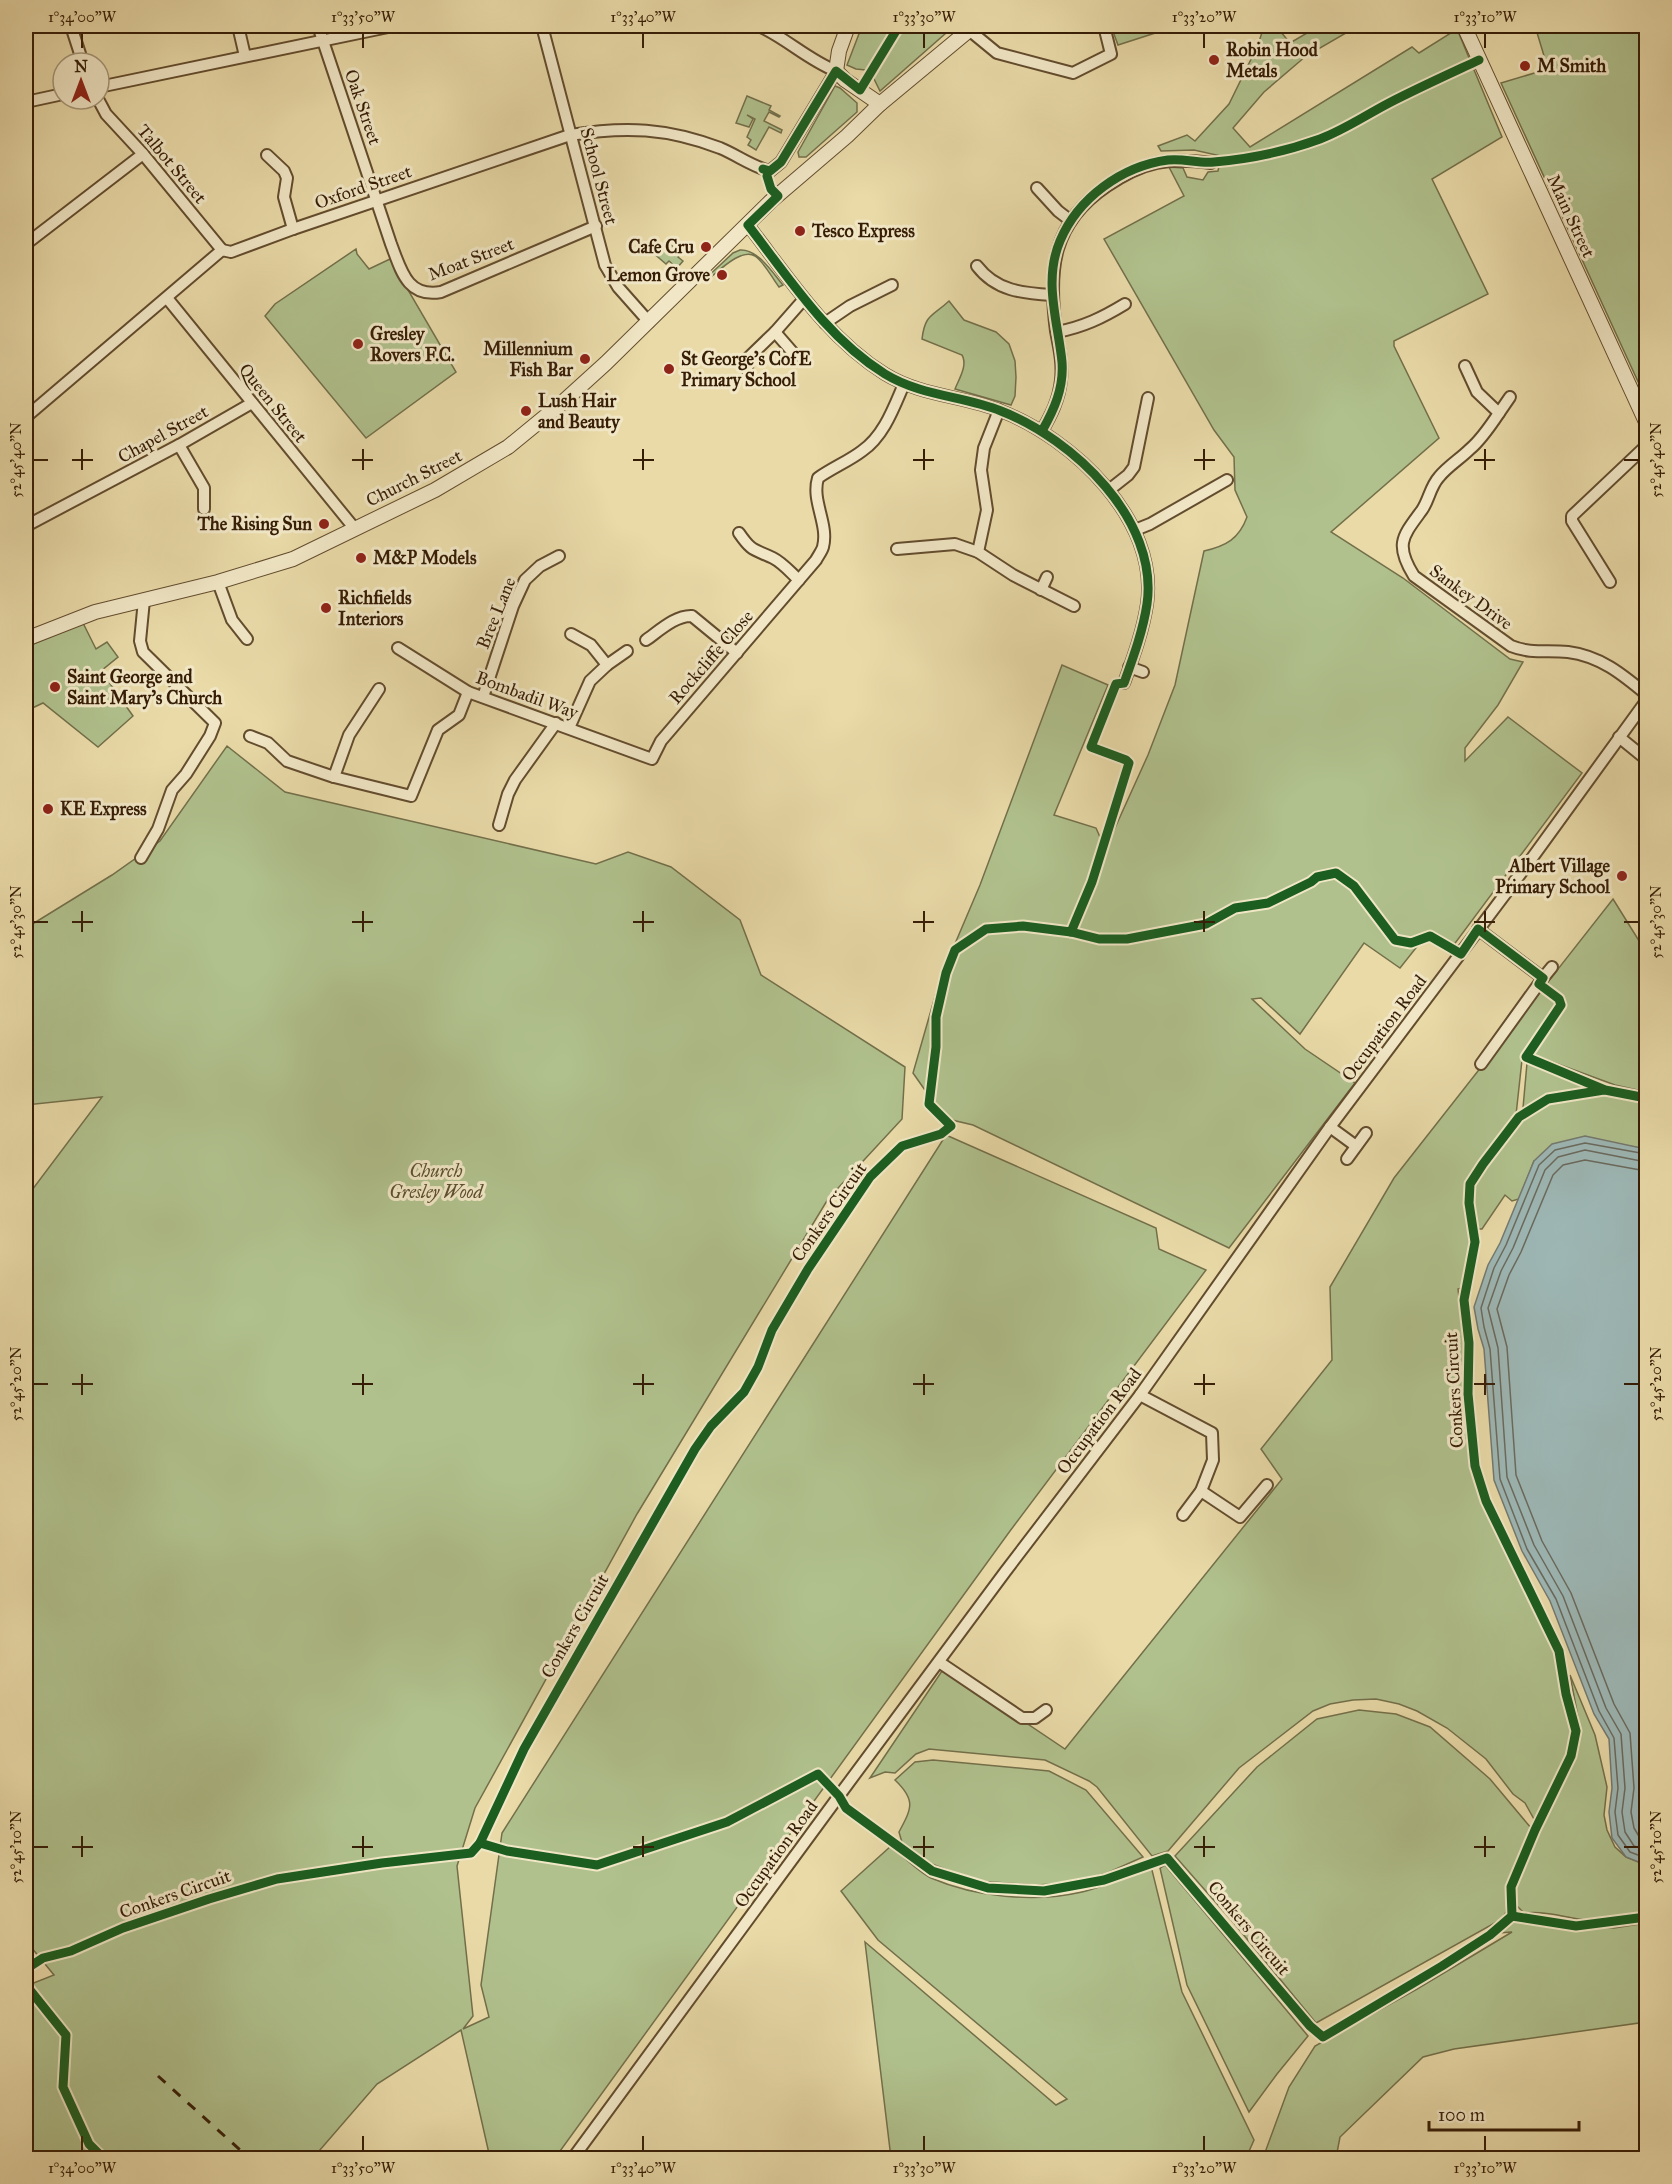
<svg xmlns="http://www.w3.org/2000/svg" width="1672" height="2184" viewBox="0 0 1672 2184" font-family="'IM FELL Great Primer',serif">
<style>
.green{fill:#b0c18d;stroke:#736f4a;stroke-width:1.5}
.water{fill:#9db7b5;stroke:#74796f;stroke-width:1.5}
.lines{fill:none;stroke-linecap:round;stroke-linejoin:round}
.shore{stroke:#6a6a5e;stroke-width:1.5}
.minor-casing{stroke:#634c2e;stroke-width:14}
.tertiary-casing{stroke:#634c2e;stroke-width:16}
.minor{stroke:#f1e7c6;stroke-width:10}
.tertiary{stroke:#f1e7c6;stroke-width:14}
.rail{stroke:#361d06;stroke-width:3;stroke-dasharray:10 10;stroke-linecap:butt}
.cycleway-casing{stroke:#f1e7c6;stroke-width:13}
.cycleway{stroke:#1b5e20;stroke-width:9}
.ticks{fill:none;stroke:#361d06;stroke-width:2}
.poi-dot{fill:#8f2418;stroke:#f1e7c6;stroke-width:2}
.labels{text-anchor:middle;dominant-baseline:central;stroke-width:6;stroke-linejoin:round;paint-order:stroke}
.poi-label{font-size:18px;font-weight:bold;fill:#361d06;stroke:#f1e7c6;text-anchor:start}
.street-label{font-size:18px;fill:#361d06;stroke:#f1e7c6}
.park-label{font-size:18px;font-style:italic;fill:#5b4e2e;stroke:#f1e7c6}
.neatline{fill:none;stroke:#361d06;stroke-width:2}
.ticks-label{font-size:15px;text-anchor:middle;fill:#361d06}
</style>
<rect width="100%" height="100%" fill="#e9daa8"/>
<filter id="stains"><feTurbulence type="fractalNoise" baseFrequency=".00333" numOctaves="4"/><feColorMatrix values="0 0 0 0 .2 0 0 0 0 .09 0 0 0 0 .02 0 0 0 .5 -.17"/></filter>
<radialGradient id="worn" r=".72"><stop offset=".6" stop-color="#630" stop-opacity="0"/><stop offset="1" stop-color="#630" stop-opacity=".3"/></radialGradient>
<g class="green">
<polygon points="862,26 954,26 880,91 874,79 866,70 856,69 847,65"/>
<polygon points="1111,26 1177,26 1118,45"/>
<path d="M1264,26H1276L1290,43L1319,26H1358L1306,56L1264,92L1233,128L1250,147L1412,47L1419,53L1457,29L1502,137L1432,179L1488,294L1394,341V346L1439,438L1331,532L1403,578L1510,659L1523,662L1498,705L1465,748V761L1508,717L1582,773L1450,950L1427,934L1400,968L1364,943L1300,1034L1261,998L1252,999L1305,1049L1355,1083L1229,1248L973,1125L952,1120L934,1103L913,1073L940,979L980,885L1062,665L1108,685L1054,815L1096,828L1100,837L1110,839L1148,755L1175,685L1204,551C1226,546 1239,539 1247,517L1235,490L1234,457L1214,430L1104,239L1184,196L1169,167L1183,168L1187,177L1203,180L1208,172L1218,171L1221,156L1194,150L1161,151L1158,146L1187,135L1195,141L1229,104L1258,45Z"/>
<polygon points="1535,26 1646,26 1646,399 1501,83 1548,69"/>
<polygon points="835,86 840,88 857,103 857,112 806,157 799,157 798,152"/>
<polygon points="747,96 771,106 769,110 780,116 779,117 769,112 764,121 782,130 781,133 769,127 756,150 748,145 751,140 747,137 755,119 747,115 753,119 749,127 736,123"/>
<polygon points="668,243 681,252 678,257 683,261 677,268 669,261 666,264 652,252"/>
<polygon points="356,249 357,254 369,269 390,259 456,372 366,438 265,316 275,304"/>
<path d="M740,250C758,249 772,272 783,285L779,287C772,278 765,263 755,256C741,247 717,273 706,281L704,280L733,253Z"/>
<path d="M949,301L964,320L996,332L1009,344L1015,361L1016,377L1015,396L1011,405L955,389C959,379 968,365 962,355L922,339C925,314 932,317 949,301Z"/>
<polygon points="83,623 96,649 107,642 118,657 101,671 133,716 98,747 43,703 26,711 26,647"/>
<polygon points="227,746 285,792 596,864 628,852 671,867 740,920 761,975 905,1067 902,1119 828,1199 637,1514 475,1808 457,1866 473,2016 463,2029 489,2017 481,1985 502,1833 946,1135 1156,1228 1159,1249 1206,1270 1010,1531 555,2158 490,2158 461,2030 377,2084 313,2158 26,2158 26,1986 54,1975 26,1941 26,1198 102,1097 26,1105 26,928 112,875 160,841"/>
<polygon points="1613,899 1646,952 1646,1092 1615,1085 1531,1054 1522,1060 1516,1115 1480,1162 1466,1184 1472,1244 1464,1287 1458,1289 1464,1341 1463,1384 1470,1454 1480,1496 1555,1652 1572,1731 1568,1754 1535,1821 1525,1803 1513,1794 1486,1759 1447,1728 1417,1711 1399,1704 1376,1699 1353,1700 1330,1704 1313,1711 1239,1768 1168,1851 1152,1856 1097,1787 1089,1781 1045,1760 929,1749 916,1754 895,1773 885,1772 870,1778 944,1668 1065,1749 1282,1479 1261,1449 1332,1360 1330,1287 1394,1178"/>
<polygon points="1532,1061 1593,1088 1544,1098 1523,1108 1527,1063"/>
<polygon points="1605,1095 1646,1102 1646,1149 1617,1144 1534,1161 1519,1199 1512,1201 1505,1195 1482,1229 1476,1229 1472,1206 1474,1185 1480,1174 1522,1118 1547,1103"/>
<path d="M1570,1675L1595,1735L1607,1787L1604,1815L1607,1830L1615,1847L1626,1857L1646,1865V1915C1626,1918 1606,1922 1585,1920C1565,1917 1545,1911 1524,1913L1514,1903L1513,1890L1538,1829L1575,1756L1579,1722Z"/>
<polygon points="1359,1710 1396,1714 1430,1727 1490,1779 1531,1828 1509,1884 1506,1912 1502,1919 1316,2023 1233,1922 1175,1856 1257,1767 1317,1719"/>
<path d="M933,1760L1049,1771L1086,1790L1143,1857L1107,1873L1073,1883L1036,1885L976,1881L924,1861L903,1846L899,1832C912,1808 916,1800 895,1780L915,1762Z"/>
<path d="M891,1846C903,1856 917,1871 931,1878C975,1897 1034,1903 1082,1892C1106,1886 1128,1876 1151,1866L1182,1992L1254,2140L1246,2158H891L865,1942L1056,2105L1067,2099L878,1940L841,1891Z"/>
<polygon points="1165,1865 1308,2036 1277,2074 1249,2112 1187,1985 1160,1868"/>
<polygon points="1518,1920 1614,1928 1646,1923 1646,2022 1454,2049 1423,2057 1340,2137 1336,2158 1263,2158 1289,2087 1315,2046 1417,1989 1512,1932 1497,1933 1508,1924"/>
</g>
<polygon class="water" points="1585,1136 1646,1149 1646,1865 1626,1857 1612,1838 1609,1812 1612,1788 1609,1739 1594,1714 1550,1601 1522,1551 1494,1480 1484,1349 1478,1329 1474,1307 1488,1265 1500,1243 1534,1161 1552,1144"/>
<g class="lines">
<g class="shore">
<polyline points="1646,1154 1585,1143 1555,1150 1539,1165 1506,1245 1494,1268 1481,1308 1484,1327 1490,1349 1500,1479 1527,1549 1556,1599 1599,1711 1614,1738 1618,1788 1615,1812 1618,1835 1630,1852 1646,1858"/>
<polyline points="1646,1162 1585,1150 1558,1157 1545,1170 1513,1248 1501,1271 1488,1308 1498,1348 1507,1477 1534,1545 1563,1596 1606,1708 1621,1734 1625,1788 1622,1812 1625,1832 1634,1846 1646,1850"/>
<polyline points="1646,1171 1585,1160 1563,1165 1553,1175 1521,1252 1509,1275 1497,1309 1507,1347 1516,1475 1542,1541 1571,1593 1614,1704 1630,1733 1634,1788 1631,1812 1634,1828 1640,1838 1646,1841"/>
</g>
<defs>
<g id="minor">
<polyline points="71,26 83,63"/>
<polyline points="238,26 245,56"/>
<path d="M318,26L391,244C401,270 407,298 441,292L596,226"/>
<polyline points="542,26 605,265 618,287 649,322"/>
<polyline points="969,30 997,53 1073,73 1111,54 1104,26"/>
<polyline points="99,87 393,26"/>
<polyline points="98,99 106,114 143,154 222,250"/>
<polyline points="26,102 63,94"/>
<polyline points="267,155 284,171 287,178 284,197 293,229"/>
<polyline points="1037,188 1058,211 1071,221"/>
<path d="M748,225C789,278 827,338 885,374C921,396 963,396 1001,411C1073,439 1159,520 1147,604C1143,631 1133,658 1124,683"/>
<polyline points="26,244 143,154"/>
<path d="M977,266C996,291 1022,293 1052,295"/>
<polyline points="167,298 355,529"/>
<polyline points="825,323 850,306 892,285"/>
<polyline points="775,332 795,355"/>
<path d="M1057,332C1083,327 1102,318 1125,304"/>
<path d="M1465,366L1477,392L1499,413C1491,425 1481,440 1470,449C1460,459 1448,466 1439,477C1430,487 1429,500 1422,510C1403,536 1394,544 1414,576L1511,646C1531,654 1547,650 1568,652C1600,656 1622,674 1646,694"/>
<polyline points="747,369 748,358 775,332 804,299"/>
<polyline points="1499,413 1510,397"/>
<path d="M26,417L222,250L231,252L293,229L570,135C626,126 667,128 720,148C737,155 753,167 770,171L781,162L836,71C808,60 786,38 759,26"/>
<path d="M1042,431C1051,415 1059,400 1061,380C1063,363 1059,347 1056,331C1048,269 1052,223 1107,186C1144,161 1168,157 1211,163"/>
<polyline points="179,445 204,488 204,509"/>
<polyline points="1109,490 1128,475 1134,467 1148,398"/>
<polyline points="26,526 179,445 252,403"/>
<polyline points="1135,530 1150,524 1227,480"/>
<path d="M739,533C752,552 754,549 773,558C783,563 791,573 799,580"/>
<polyline points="897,549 955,544 978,552 1013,575 1074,606"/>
<polyline points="978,552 987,510 981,470 984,448 999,410"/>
<polyline points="218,582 232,620 247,639"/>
<polyline points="1610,582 1572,521 1572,516 1646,446"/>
<polyline points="1041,590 1047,577"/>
<polyline points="571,634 591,645 607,665"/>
<path d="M646,640C659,631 676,615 692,616L737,653"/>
<path d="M398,648L468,692L652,759L661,741L816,560C818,556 822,551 823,547C829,524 811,501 818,478C832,468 849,461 862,451C884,436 894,407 904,384"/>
<polyline points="1129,667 1143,672"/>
<polyline points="483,697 513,606 525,580 540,566 559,556"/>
<polyline points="569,728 590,681 607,665 627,651"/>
<polyline points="250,736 268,743 287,761 334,777 411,796 438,730 459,715 468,692"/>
<polyline points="1619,737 1646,759"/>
<polyline points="334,777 349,735 379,689"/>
<polyline points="499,825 508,794 515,780 556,723"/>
<polyline points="141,858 158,829 172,790 186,774 210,736 215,723 143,652 140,641 144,600"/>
<polyline points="1478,929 1543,978 1481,1064"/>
<polyline points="1543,978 1552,967"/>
<polyline points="1330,1127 1356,1146"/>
<polyline points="1347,1159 1366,1133"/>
<polyline points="1140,1395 1212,1433 1213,1460 1201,1491 1183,1515"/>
<polyline points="1201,1491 1240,1517 1267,1485"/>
<polyline points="939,1662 1022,1718 1035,1718 1046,1710"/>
<polyline points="573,2158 844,1789 1005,1572 1140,1395 1330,1127 1527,865 1646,701"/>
</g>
<g id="tertiary">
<polyline points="848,26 839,51 836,71 845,80 880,104"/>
<polyline points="1464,26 1646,422"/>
<polyline points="26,639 95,612 218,582 293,559 435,490 508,447 563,402 606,363 771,201 847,136 880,104 974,26"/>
</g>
</defs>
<use href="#minor" class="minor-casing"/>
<use href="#tertiary" class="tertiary-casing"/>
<use href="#minor" class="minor"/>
<use href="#tertiary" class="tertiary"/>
<polyline class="rail" points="158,2076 249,2158"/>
<defs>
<g id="cycleway">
<polyline points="763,169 770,171 781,162 836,71 860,90 899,26"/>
<path d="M767,176L771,189L778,196L748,225C789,278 827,338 885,374C921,396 963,396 1001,411C1073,439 1159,520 1147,604C1143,631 1133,658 1124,683L1116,684L1091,747L1126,760L1129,763L1092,882L1071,932"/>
<path d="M1042,431C1054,410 1064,388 1062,362C1058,322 1043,281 1060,241C1078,198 1122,166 1168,160C1184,158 1199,164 1214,162C1249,159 1287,151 1320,139C1344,130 1366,115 1389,103C1418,88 1449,74 1479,60"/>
<polyline points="480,1843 507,1851 597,1865 727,1822 818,1774 839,1796 846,1808 932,1871 988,1888 1044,1891 1104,1880 1167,1858 1310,2026 1323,2037 1442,1966 1490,1935 1512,1916 1511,1887 1535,1830 1571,1756 1576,1731 1566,1694 1559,1651 1486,1501 1475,1466 1468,1394 1469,1343 1464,1300 1475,1242 1469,1203 1470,1184 1483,1164 1519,1117 1548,1099 1604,1090"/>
<polyline points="1512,1916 1576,1926 1646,1917"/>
<polyline points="26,1969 43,1958 71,1951 123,1928 209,1899 277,1879 382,1863 471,1853 480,1843 524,1749 695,1449 711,1426 744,1392 758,1367 772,1330 808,1269 870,1177 902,1146 941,1134 951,1126 929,1104 936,1047 936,1017 946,973 955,950 986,929 1023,926 1071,932 1099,939 1127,939 1206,924 1235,908 1268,903 1311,882 1317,877 1336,873 1354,886 1395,940 1411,943 1430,936 1461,954 1478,929 1543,978 1539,984 1559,999 1561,1005 1526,1057 1605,1090 1646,1098"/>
<polyline points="26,1985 66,2035 63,2087 89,2144 103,2158"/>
</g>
</defs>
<use href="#cycleway" class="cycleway-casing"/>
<use href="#cycleway" class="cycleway"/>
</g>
<path class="ticks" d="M82,33V48M363,33V48M643,33V48M924,33V48M1204,33V48M1485,33V48M82,449V470M363,449V470M643,449V470M924,449V470M1204,449V470M1485,449V470M33,460H48M72,460H93M352,460H373M633,460H654M913,460H934M1194,460H1215M1474,460H1495M1624,460H1639M82,911V932M363,911V932M643,911V932M924,911V932M1204,911V932M1485,911V932M33,922H48M72,922H93M352,922H373M633,922H654M913,922H934M1194,922H1215M1474,922H1495M1624,922H1639M82,1374V1395M363,1374V1395M643,1374V1395M924,1374V1395M1204,1374V1395M1485,1374V1395M33,1384H48M72,1384H93M352,1384H373M633,1384H654M913,1384H934M1194,1384H1215M1474,1384H1495M1624,1384H1639M82,1836V1857M363,1836V1857M643,1836V1857M924,1836V1857M1204,1836V1857M1485,1836V1857M33,1847H48M72,1847H93M352,1847H373M633,1847H654M913,1847H934M1194,1847H1215M1474,1847H1495M1624,1847H1639M82,2136V2151M363,2136V2151M643,2136V2151M924,2136V2151M1204,2136V2151M1485,2136V2151"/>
<g class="poi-dot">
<circle cx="1214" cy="60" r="6"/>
<circle cx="1525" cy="66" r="6"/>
<circle cx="800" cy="231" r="6"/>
<circle cx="706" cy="247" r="6"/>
<circle cx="722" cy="275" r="6"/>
<circle cx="358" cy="344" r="6"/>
<circle cx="585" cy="359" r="6"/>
<circle cx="669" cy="369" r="6"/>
<circle cx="526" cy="411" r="6"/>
<circle cx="324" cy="524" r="6"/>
<circle cx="361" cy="558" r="6"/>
<circle cx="326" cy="608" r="6"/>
<circle cx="55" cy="687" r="6"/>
<circle cx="48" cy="809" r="6"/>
<circle cx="1622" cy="876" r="6"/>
</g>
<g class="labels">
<g class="poi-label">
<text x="1226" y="50">Robin Hood<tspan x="1226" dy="21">Metals</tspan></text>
<text x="1537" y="66">M Smith</text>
<text x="812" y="231">Tesco Express</text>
<text x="694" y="247" text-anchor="end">Cafe Cru</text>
<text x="710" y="275" text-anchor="end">Lemon Grove</text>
<text x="370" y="334">Gresley<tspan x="370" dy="21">Rovers F.C.</tspan></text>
<text x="573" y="349" text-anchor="end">Millennium<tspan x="573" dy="21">Fish Bar</tspan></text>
<text x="681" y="359">St George's CofE<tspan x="681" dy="21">Primary School</tspan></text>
<text x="538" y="401">Lush Hair<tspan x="538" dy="21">and Beauty</tspan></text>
<text x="312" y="524" text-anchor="end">The Rising Sun</text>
<text x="373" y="558">M&amp;P Models</text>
<text x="338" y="598">Richfields<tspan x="338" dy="21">Interiors</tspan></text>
<text x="67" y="677">Saint George and<tspan x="67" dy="21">Saint Mary's Church</tspan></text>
<text x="60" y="809">KE Express</text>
<text x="1610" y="866" text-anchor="end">Albert Village<tspan x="1610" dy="21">Primary School</tspan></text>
</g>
<g class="street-label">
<text transform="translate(363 107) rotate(71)">Oak Street</text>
<text transform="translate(172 164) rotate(50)">Talbot Street</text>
<text transform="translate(599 176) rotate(75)">School Street</text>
<text transform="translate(363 187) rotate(-19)">Oxford Street</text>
<text transform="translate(1571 216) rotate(65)">Main Street</text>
<text transform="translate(471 259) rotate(-21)">Moat Street</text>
<text transform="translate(273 403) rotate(51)">Queen Street</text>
<text transform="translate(163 434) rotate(-29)">Chapel Street</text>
<text transform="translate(414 478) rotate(-27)">Church Street</text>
<text transform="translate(1471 597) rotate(36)">Sankey Drive</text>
<text transform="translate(496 613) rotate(-68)">Bree Lane</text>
<text transform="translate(711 657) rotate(-49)">Rockcliffe Close</text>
<text transform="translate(527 695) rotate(20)">Bombadil Way</text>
<text transform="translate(1384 1028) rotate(-53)">Occupation Road</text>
<text transform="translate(829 1212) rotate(-55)">Conkers Circuit</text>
<text transform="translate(1454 1390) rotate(-93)">Conkers Circuit</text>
<text transform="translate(1099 1421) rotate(-53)">Occupation Road</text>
<text transform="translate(575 1626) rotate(-60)">Conkers Circuit</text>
<text transform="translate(776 1854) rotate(-54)">Occupation Road</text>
<text transform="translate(175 1894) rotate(-19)">Conkers Circuit</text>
<text transform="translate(1249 1928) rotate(50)">Conkers Circuit</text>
</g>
<g class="park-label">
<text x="436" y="1171">Church<tspan x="436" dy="21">Gresley Wood</tspan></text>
</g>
</g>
<rect width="1672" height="2184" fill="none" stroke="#e9daa8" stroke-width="66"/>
<g transform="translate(81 81)"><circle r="28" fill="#f1e7c6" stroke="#a69679" stroke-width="1.5"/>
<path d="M0-4.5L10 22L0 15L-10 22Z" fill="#8f2418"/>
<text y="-9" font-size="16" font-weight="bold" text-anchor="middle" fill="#361d06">N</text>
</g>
<path d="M1429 2121v9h150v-9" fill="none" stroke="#361d06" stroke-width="3"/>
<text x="1438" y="2121" font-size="18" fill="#361d06" stroke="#f1e7c6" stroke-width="4.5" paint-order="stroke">100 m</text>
<rect x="33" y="33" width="1606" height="2118" class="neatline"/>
<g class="ticks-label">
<text x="82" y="22">1°34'00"W</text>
<text x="363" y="22">1°33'50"W</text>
<text x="643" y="22">1°33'40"W</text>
<text x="924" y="22">1°33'30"W</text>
<text x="1204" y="22">1°33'20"W</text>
<text x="1485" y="22">1°33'10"W</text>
<text transform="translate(16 460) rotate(-90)" y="5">52°45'40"N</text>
<text transform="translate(1656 460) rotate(-90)" y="5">52°45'40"N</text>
<text transform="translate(16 922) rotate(-90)" y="5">52°45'30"N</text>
<text transform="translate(1656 922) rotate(-90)" y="5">52°45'30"N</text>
<text transform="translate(16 1384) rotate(-90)" y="5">52°45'20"N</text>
<text transform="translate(1656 1384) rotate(-90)" y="5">52°45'20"N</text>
<text transform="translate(16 1847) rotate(-90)" y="5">52°45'10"N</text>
<text transform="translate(1656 1847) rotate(-90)" y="5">52°45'10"N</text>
<text x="82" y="2173">1°34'00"W</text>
<text x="363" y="2173">1°33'50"W</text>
<text x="643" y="2173">1°33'40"W</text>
<text x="924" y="2173">1°33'30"W</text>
<text x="1204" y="2173">1°33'20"W</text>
<text x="1485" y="2173">1°33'10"W</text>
</g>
<rect width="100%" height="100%" filter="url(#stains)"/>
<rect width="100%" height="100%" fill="url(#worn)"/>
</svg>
